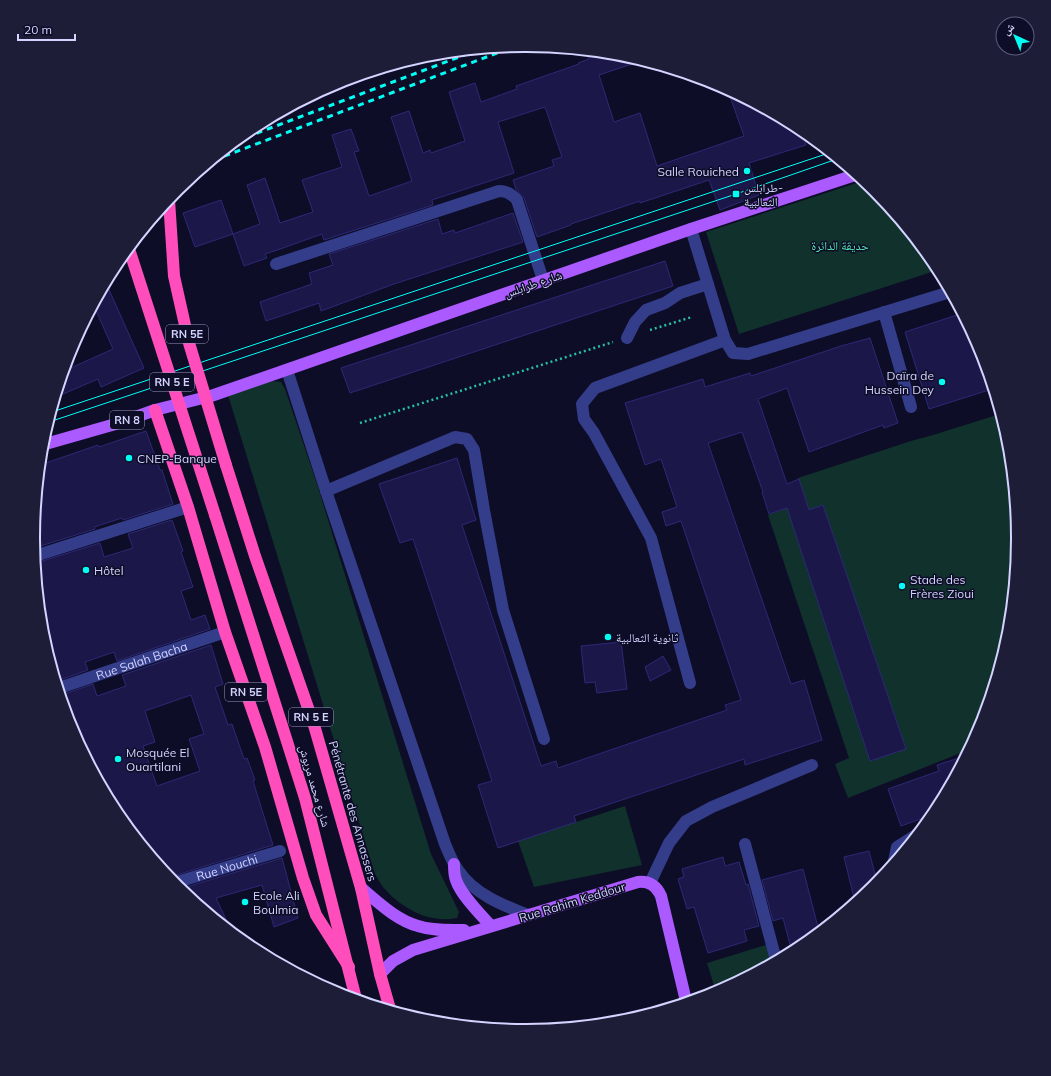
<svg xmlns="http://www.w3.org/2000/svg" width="1051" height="1076" viewBox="0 0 1051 1076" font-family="Mulish,'Noto Naskh Arabic',sans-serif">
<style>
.green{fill:#10312c}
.building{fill:#1b1849;stroke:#2d2877;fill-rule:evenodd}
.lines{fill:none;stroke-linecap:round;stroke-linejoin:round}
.path{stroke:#25c1a2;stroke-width:2.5;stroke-dasharray:2 3;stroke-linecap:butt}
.minor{stroke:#343d8a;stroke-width:12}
.major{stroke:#ab5aff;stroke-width:12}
.highway{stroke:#ff4ebb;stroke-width:12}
.tram{stroke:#00fef5;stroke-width:1}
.rail{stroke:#00fef5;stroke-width:3;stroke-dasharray:6 5;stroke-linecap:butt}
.highway-bridge{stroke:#ff4ebb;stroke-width:12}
.poi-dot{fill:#00fef5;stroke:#0e0d27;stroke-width:1.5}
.labels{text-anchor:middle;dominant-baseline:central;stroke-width:3;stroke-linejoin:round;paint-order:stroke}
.shield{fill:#0e0d27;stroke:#9898be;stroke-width:1}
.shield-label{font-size:11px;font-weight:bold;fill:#d3d4ff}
.poi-label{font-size:12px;fill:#d3d4ff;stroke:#0e0d27;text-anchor:start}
.park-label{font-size:12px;fill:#55e9b0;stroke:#0e0d27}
.street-label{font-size:12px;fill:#d3d4ff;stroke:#0e0d27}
.rim{fill:none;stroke:#d3d4ff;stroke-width:2}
</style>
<rect width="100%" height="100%" fill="#0e0d27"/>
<g class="green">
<polygon points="863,181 874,190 935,265 938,270 739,334 706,232"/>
<path d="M271,381L281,382L285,389L317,484L431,854L459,912L457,918C429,924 401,908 383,887C380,883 378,879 375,874L228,395Z"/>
<polygon points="1000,414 1009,442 1018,538 1008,634 980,727 968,750 848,798 835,764 849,758 768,515 806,501 798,478 911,441 933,435"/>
<polygon points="625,806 642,865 534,887 518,841"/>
<polygon points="769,944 774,961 716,992 707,963"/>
</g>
<g class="building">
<polygon points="586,52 622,55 641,61 599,75 614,122 640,113 657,166 744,136 728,91 799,129 802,131 806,145 749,163 759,195 720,210 709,180 640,203 640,201 571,224 571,225 537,237 524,198 516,189 513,180 554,166 552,160 562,157 545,107 498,122 514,173 432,200 433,205 324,240 322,234 283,248 265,254 267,258 244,266 233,234 260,224 247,185 265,178 280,223 313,212 302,180 342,167 332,135 351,129 359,151 354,152 369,196 412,181 391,117 409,111 423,153 430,150 431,153 465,141 449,92 475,83 481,102 517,89 516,86 579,64 578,63 589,59"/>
<polygon points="221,200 233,234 195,247 183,213"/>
<polygon points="513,213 523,242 520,243 394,284 321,311 319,303 266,321 260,302 312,284 309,273 333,265 329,254 438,219 442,234 454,230 455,233"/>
<polygon points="665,261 673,286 350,393 341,368"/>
<polygon points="106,283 144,368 101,387 98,379 56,397 64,371 113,349 94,306"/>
<polygon points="957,315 962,315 981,350 992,389 929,409 905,332"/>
<polygon points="870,338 898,423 884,428 883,425 809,452 787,388 758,399 787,484 799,479 809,510 823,505 906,749 870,761 787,508 769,514 762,492 763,492 742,432 708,443 791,684 804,680 822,740 745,765 744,759 574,816 576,822 498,848 478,785 492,781 413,539 400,543 379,484 457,458 476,520 462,525 541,766 556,761 558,768 727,710 725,705 741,700 681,521 666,526 662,512 677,507 661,459 645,465 625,403 703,379 705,387 750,373 751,376 841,346"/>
<polygon points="146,431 160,470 162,470 173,504 123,520 122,518 94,527 95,529 34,548 33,538 40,465 98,445 99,447"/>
<polygon points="172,520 183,551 181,552 193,587 181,591 191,620 205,615 210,629 117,661 114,652 85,662 88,670 57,681 42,634 36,563 100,543 104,557 133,548 128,534"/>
<polygon points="621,642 627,689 597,693 595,682 585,683 581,646"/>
<path d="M211,645L223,684L215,687L228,725L232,724L244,759L247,758L255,780L253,781L273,845L170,877L116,811L70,726L61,695L93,684L97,696L126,686L122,675ZM191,695L204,734L189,739L200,771L157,786L143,746L155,742L145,711Z"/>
<polygon points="663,656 671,670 650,681 645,667"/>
<polygon points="965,756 935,812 932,815 901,826 888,789 939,771 937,765"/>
<polygon points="869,851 877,882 874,886 855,902 844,857"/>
<polygon points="723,857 725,866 739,862 746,885 748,884 759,926 744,930 747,941 708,953 694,907 687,909 678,879 684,877 682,869"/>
<polygon points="282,858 298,918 274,927 262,885 216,898 231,930 180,889"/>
<polygon points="803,869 819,931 799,948 792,952 783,918 773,921 762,880"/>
</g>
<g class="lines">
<g class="path">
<polyline points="650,330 692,317"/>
<polyline points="360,423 613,342"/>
</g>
<g class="minor">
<polyline points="691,229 725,340 733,353 748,354 950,292"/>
<path d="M276,264L499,191C507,191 512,194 517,200L543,280"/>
<polyline points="884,312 911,407"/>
<polyline points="627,338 635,322 646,310 665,303 680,293 708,284"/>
<path d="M287,370L326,491L445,844C449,853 452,862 458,870C474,894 502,905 528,915"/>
<polyline points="326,491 455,437 467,439 474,450 484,510 503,610 544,739"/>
<polyline points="35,556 188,507"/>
<polyline points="690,683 651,538 594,433 584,419 582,404 595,388 725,340"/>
<path id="s1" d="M59,688L225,632"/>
<polyline points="745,844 776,960"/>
<polyline points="894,861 897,847 916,835"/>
<path id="s2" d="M174,883L280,851"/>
<polyline points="650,883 669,843 686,821 712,807 812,765"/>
</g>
<g class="major">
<polyline points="42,445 119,423 155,410 211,396 691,229 855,175"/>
<path d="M454,864C454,869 454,875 456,880C461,895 480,914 491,926"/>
<path d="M361,888C378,902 396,920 418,926C433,931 449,930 464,930"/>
<path d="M380,974L393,961L413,950L638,882C649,881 656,885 661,896L686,1001"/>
</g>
<g class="highway">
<polyline points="155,410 188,507 225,632 265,747 303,878 316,915 349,967"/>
<polyline points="226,465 255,556 314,725 361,888 380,974 390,1009"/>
<polyline points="215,515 305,798 356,999"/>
</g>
<g class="tram">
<polyline points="52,412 829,153"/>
<polyline points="49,422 736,194 837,159"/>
</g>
<g class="rail">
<polyline points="236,141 475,51"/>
<polyline points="214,160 513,47"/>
</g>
<g class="highway-bridge">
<polyline points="169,200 174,276 189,343 226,465"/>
<polyline points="129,249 215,515"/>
</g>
</g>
<g class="poi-dot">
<circle cx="747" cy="171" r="4"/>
<rect x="732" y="190" width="8" height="8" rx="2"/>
<circle cx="942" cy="382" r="4"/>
<circle cx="129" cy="458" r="4"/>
<circle cx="86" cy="570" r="4"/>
<circle cx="902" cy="586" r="4"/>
<circle cx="608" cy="637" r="4"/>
<circle cx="118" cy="759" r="4"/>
<circle cx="245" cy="902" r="4"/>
</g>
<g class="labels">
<g class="shield">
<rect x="166" y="325" width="42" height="18" rx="3"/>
<rect x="150" y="373" width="44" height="18" rx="3"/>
<rect x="110" y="411" width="34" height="18" rx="3"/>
<rect x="225" y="683" width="42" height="18" rx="3"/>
<rect x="289" y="708" width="44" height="18" rx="3"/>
</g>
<g class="shield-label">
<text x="187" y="334">RN 5E</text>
<text x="172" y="382">RN 5 E</text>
<text x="127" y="420">RN 8</text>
<text x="246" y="692">RN 5E</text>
<text x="311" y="717">RN 5 E</text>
</g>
<g class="poi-label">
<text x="739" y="171" text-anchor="end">Salle Rouiched</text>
<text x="744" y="187">طرابلس-<tspan x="744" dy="14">الثعالبية</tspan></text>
<text x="934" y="375" text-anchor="end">Daïra de<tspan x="934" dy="14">Hussein Dey</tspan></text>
<text x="137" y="458">CNEP-Banque</text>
<text x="94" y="570">Hôtel</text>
<text x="910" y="579">Stade des<tspan x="910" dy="14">Frères Zioui</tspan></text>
<text x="616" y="637">ثانوية الثعالبية</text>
<text x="126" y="752">Mosquée El<tspan x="126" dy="14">Ouartilani</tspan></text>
<text x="253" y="895">Ecole Ali<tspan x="253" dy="14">Boulmia</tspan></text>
</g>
<g class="park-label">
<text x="840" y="245">حديقة الدائرة</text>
</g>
<g class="street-label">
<text transform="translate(533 284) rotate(-19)">شارع طرابلس</text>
<text stroke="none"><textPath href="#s1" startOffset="87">Rue Salah Bacha</textPath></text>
<text transform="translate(315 786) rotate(74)">شارع محمد مربوش</text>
<text transform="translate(353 811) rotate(74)">Pénétrante des Annassers</text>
<text stroke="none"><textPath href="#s2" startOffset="55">Rue Nouchi</textPath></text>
<text transform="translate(572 902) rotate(-17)">Rue Rahim Keddour</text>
</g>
</g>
<path d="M0 0H1051V1076H0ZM525 52H526A485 485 0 0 1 1011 537V539A485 485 0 0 1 526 1024H525A485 485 0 0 1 40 539V537A485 485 0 0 1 525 52Z" fill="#1e1d38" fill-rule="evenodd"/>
<path class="rim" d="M525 52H526A485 485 0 0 1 1011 537V539A485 485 0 0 1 526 1024H525A485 485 0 0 1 40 539V537A485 485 0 0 1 525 52Z"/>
<g transform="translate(1015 36) rotate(316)"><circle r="19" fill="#0e0d27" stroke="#5d5d7d"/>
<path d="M0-3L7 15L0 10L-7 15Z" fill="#00fef5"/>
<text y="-6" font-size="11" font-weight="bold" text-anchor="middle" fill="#d3d4ff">ش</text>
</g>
<path d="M18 34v6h57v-6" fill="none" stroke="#d3d4ff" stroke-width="2"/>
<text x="24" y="34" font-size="12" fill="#d3d4ff" stroke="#0e0d27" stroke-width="3" paint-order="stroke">20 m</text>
</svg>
